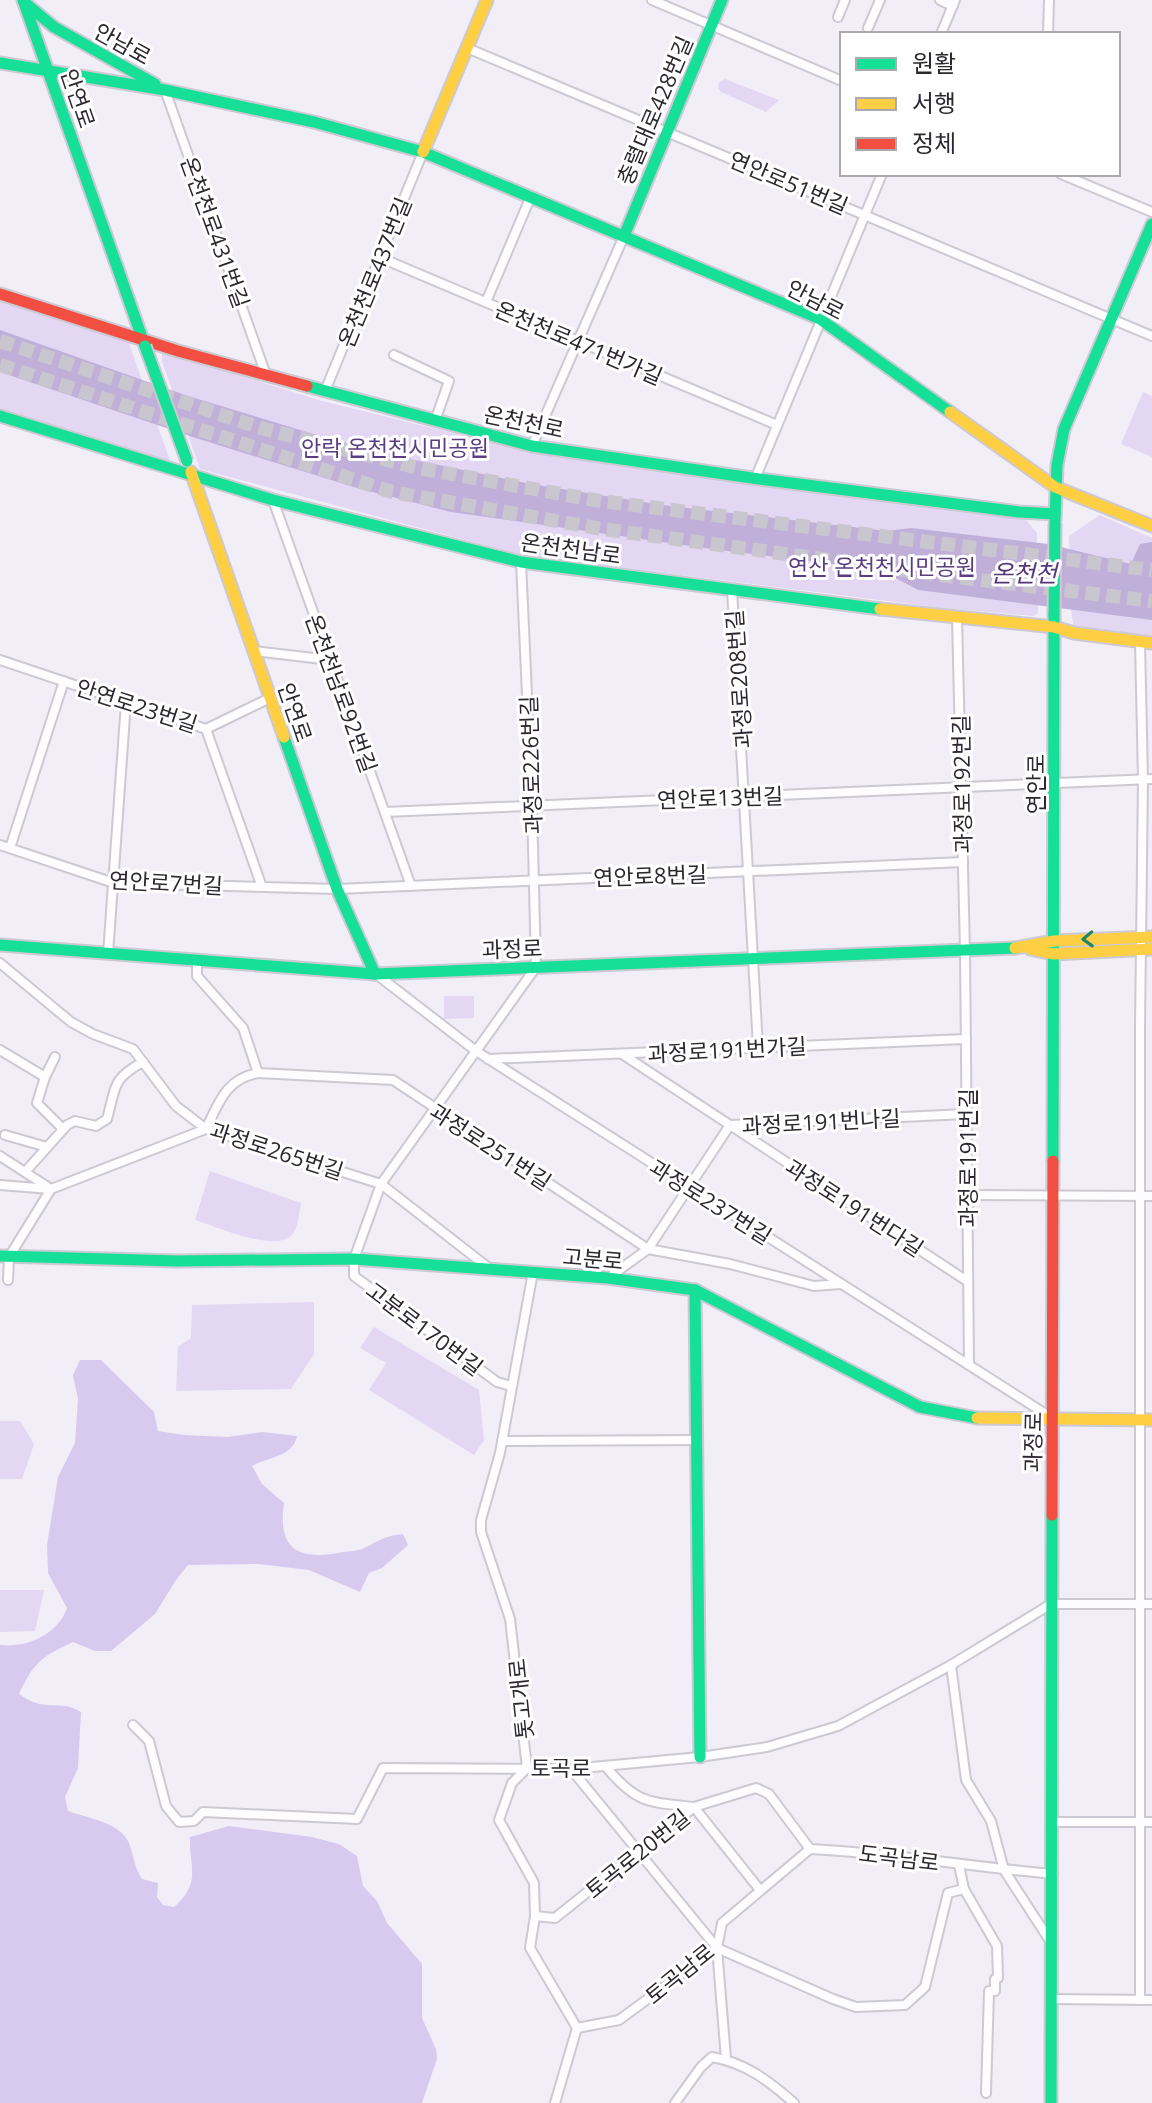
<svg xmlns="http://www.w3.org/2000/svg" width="1152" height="2103" viewBox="0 0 1152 2103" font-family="'Open Sans','Noto Sans KR',sans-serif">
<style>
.green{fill:#e3d7f4}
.forest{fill:#d8caee}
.water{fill:#c0afd9}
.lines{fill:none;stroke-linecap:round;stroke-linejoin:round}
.highway-tunnel{stroke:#cac6d0;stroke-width:14;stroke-dasharray:14 7;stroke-linecap:butt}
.street-casing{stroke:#ccc9d2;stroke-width:12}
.fast-casing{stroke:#ccc9d2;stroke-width:15}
.slow-casing{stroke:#ccc9d2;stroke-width:15}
.jam-casing{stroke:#ccc9d2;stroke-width:15}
.street{stroke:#fdfcfe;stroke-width:8}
.fast{stroke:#16e098;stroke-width:11}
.slow{stroke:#ffcf43;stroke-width:11}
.jam{stroke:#f24e42;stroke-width:11}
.fast-bridge-casing{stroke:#ccc9d2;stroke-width:15;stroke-linecap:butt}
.fast-bridge{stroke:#16e098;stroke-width:11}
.oneway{stroke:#218464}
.labels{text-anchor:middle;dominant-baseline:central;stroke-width:6;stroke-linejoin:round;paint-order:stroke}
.street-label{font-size:22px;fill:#2c2831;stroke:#fff}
.park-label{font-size:22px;fill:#5b3d81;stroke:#fff}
.water-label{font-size:24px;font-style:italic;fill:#55377b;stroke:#fff}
</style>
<rect width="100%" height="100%" fill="#f2eef8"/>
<g class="green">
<polygon points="725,79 779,100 766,112 721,92 718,88 719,82"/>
<polygon points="0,298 128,340 170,461 0,408"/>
<polygon points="166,352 322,401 531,452 639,469 1025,519 1037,533 1038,613 1033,616 942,608 521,555 200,469 162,361 162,353"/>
<polygon points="1143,392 1152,396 1152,457 1121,444"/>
<polygon points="1100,515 1152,538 1152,557 1134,570 1070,555 1069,536"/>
<polygon points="1070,603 1152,612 1152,640 1074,630"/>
<polygon points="444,996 474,996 474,1018 444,1019"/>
<path d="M210,1171L301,1203C299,1212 298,1227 293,1234C277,1254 215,1226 195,1220Z"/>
<polygon points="314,1302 314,1354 291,1389 176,1391 178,1347 191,1338 192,1305"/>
<polygon points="374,1327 479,1390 484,1440 474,1455 369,1390 386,1363 360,1348"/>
<polygon points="0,1421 20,1421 34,1444 22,1479 0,1479"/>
<polygon points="0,1590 44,1590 35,1631 0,1632"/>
</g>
<path class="forest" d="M80,1360H101L154,1412L158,1431L184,1435L228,1437L262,1432L297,1436C293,1457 268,1457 252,1466L262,1484L284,1503C277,1551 300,1561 343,1552C349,1551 356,1551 362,1549C378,1542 382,1536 403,1534L408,1545L382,1568L369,1573L360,1592L309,1570L259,1564L188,1565L176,1580L155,1614L111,1651H95L73,1642C41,1657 34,1662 19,1694C46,1714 58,1698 81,1712L78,1768L65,1797L68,1811C87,1818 120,1822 129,1843C134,1856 134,1867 142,1879L158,1883L157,1897L163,1905L174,1907C202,1882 189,1868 190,1837L229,1826L312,1837L339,1844L357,1856L363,1886L377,1901L387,1923L422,1964V2018L436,2049L437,2059L422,2103H0V1645C28,1648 58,1634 67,1608L48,1573L47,1545L58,1477L75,1443L78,1399L73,1375Z"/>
<polygon class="water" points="0,330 188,396 353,446 415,460 531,484 662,505 887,531 911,528 1048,544 1131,564 1140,544 1152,542 1152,620 918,590 881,570 719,550 451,512 357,488 199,439 0,372"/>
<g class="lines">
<g class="highway-tunnel">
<polyline points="0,341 261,428 418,468 594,500 1152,570"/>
<polyline points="0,365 392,492 602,529 948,576 1152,601"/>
</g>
<defs>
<g id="street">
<polyline points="652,0 842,81"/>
<polyline points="940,0 953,6"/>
<polyline points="838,17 845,0"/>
<polyline points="868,28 880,0"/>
<polyline points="941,34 955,0"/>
<polyline points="1048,34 1049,0"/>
<polyline points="467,48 1152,336"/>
<polyline points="165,90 266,375"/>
<polyline points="1061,174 1152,212"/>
<polyline points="381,258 777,425"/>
<polyline points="486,302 531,196"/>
<polyline points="394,355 449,381 435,421"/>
<polyline points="325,391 423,152"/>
<polyline points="532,446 624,236"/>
<polyline points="755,479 882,174"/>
<polyline points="273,500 411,886"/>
<polyline points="732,590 758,1047"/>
<polyline points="957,617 965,951 969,1365"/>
<polyline points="254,651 330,660"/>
<polyline points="0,660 206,729 270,698"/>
<polyline points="206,729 262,887"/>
<polyline points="385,812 1152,779"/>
<polyline points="0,845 114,883 337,889 963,862"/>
<polyline points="10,848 64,681"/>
<polyline points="108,954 126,702"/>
<polyline points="197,960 197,976 243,1028 258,1073 393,1080 648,1249 730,1264 814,1286 841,1284"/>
<polyline points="0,963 71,1022 93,1034 133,1049 176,1106 206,1129 381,1184 490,1269"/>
<polyline points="376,974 476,1051 1052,1418"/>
<polyline points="0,1050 45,1077 37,1103 63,1129"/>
<polyline points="622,1054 967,1281"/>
<polyline points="488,1059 966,1039"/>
<polyline points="45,1077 55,1057"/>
<polyline points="5,1135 47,1147"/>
<polyline points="0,1156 51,1189"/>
<path d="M25,1172L67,1125L75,1121L96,1126L107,1119C116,1088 111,1079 143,1062"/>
<polyline points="0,1185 50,1189"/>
<polyline points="966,1195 1152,1196"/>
<polyline points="533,1272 500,1453 481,1520 481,1532 510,1619 527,1768 512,1783 499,1820 534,1883 535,1916 530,1948 577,2028 555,2103"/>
<polyline points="608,1278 648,1249 730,1125 966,1114"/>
<path d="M8,1280L9,1257L51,1189L206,1129C219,1102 226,1079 258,1073"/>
<polyline points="511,1386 497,1382 354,1276 354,1259 381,1184 536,967 532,805 521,562"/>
<polyline points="502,1441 697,1440"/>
<polyline points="951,1665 966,1780 991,1821 1004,1870 1052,1944"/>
<polyline points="133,1725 149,1741 166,1806 179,1822 194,1821 203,1812 357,1819 383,1768 571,1769 700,1757 767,1747 838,1726 951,1665 1051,1604 1152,1604"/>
<path d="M606,1767C637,1804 648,1802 694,1807L760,1890"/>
<polyline points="571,1769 717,1948 833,1999 856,2007 905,2005 925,1987 948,1893 964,1889"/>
<polyline points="1052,1822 1152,1822"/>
<polyline points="959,1865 964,1889 997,1946 998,1978 995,1979 995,1991 989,1991 986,2093"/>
<polyline points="535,1916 555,1918 694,1807 756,1788 769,1794 810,1849"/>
<polyline points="717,1948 726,2059"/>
<polyline points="1051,1999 1152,2000"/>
<polyline points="1140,2000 1140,1026 1143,779 1140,642"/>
<path d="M577,2028L619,2020L717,1948L722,1923L810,1849C892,1853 972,1867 1053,1874"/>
<path d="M675,2103L701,2067L712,2057C746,2063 769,2081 794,2103"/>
</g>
<g id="fast">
<polyline points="23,0 145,346"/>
<polyline points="24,2 54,27 155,84"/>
<polyline points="0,63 165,90 314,122 423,152 820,319 950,412"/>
<polyline points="624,236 722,0"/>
<polyline points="307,386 532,446 759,479 1019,512 1055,514"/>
<polyline points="0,416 273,500 521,562 880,609"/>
<polyline points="1055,520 1057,465 1064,429 1152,224"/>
<polyline points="284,737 337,889 375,974"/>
<polyline points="0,945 375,974 1015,948"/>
<polyline points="1053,1161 1054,614"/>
<polyline points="0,1256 177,1261 354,1259 608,1278 695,1290 920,1407 977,1418"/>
<polyline points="695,1290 700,1757"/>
<polyline points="1051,2103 1052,1515"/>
</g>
<g id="slow">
<polyline points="423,152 487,0"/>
<polyline points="950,412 1055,487 1152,526"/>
<polyline points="191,472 284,737"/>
<polyline points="880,609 1054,627 1074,633 1152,643"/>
<polyline points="1015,948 1054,941 1152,937"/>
<polyline points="1030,949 1053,954 1152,949"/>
<polyline points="977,1418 1152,1420"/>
</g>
<g id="jam">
<polyline points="0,294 178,351 307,386"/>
<polyline points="1052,1515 1053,1161"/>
</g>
</defs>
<use href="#street" class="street-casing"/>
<use href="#fast" class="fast-casing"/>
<use href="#slow" class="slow-casing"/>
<use href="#jam" class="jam-casing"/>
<use href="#street" class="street"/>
<use href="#fast" class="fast"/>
<use href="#slow" class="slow"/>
<use href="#jam" class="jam"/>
<defs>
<g id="fast-bridge">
<polyline points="145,346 187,461"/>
<polyline points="1054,614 1055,523"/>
</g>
</defs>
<use href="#fast-bridge" class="fast-bridge-casing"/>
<use href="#fast-bridge" class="fast-bridge"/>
</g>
<defs><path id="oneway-chevron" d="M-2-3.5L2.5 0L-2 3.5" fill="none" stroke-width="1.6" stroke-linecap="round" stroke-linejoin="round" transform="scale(2)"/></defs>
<use class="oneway" href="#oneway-chevron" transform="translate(1088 939) rotate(178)"/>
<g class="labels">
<g class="street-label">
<text transform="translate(123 43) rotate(29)">안남로</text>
<text transform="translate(79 98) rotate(71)">안연로</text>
<text transform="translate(654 110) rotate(-67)">충렬대로428번길</text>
<text transform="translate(789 182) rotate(23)">연안로51번길</text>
<text transform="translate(216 232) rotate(70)">온천천로431번길</text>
<text transform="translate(374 272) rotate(-68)">온천천로437번길</text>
<text transform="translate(816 299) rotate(27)">안남로</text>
<text transform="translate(579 342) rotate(23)">온천천로471번가길</text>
<text transform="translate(524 421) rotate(12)">온천천로</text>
<text transform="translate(571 548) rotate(8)">온천천남로</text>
<text transform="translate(738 679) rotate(-94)">과정로208번길</text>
<text transform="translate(342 693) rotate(70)">온천천남로92번길</text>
<text transform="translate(137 705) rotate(18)">안연로23번길</text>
<text transform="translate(296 712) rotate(71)">안연로</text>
<text transform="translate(530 765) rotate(-92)">과정로226번길</text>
<text transform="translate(961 784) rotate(-91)">과정로192번길</text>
<text transform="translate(1035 784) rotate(-90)">연안로</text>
<text transform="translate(720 797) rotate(-2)">연안로13번길</text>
<text transform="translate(650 875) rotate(-2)">연안로8번길</text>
<text transform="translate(166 882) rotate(3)">연안로7번길</text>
<text transform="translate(512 948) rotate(-2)">과정로</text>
<text transform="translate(727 1049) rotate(-3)">과정로191번가길</text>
<text transform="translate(821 1121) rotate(-3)">과정로191번나길</text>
<text transform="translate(491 1146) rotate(33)">과정로251번길</text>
<text transform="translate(277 1150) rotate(18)">과정로265번길</text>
<text transform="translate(967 1158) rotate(-90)">과정로191번길</text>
<text transform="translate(711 1201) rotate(32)">과정로237번길</text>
<text transform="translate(855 1207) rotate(33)">과정로191번다길</text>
<text transform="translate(593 1258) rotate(5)">고분로</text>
<text transform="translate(425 1328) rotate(37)">고분로170번길</text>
<text transform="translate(1032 1442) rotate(-89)">과정로</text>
<text transform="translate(520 1699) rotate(-96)">톳고개로</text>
<text x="561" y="1767">토곡로</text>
<text transform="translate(637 1853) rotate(-39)">토곡로20번길</text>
<text transform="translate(899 1857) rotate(7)">도곡남로</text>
<text transform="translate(679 1973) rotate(-39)">토곡남로</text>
</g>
<g class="park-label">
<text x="395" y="447">안락 온천천시민공원</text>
<text x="882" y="566">연산 온천천시민공원</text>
</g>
<g class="water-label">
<text x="1024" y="572">온천천</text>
</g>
</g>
<rect x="840" y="32" width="280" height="144" fill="#ffffff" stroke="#aba9ad" stroke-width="2"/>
<rect x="856" y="58" width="40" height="12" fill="#16e098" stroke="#aba9ad" stroke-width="2"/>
<text x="912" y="72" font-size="24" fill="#2c2831">원활</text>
<rect x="856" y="98" width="40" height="12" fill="#ffcf43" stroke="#aba9ad" stroke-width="2"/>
<text x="912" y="112" font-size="24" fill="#2c2831">서행</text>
<rect x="856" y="138" width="40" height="12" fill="#f24e42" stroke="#aba9ad" stroke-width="2"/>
<text x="912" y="152" font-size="24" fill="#2c2831">정체</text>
</svg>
